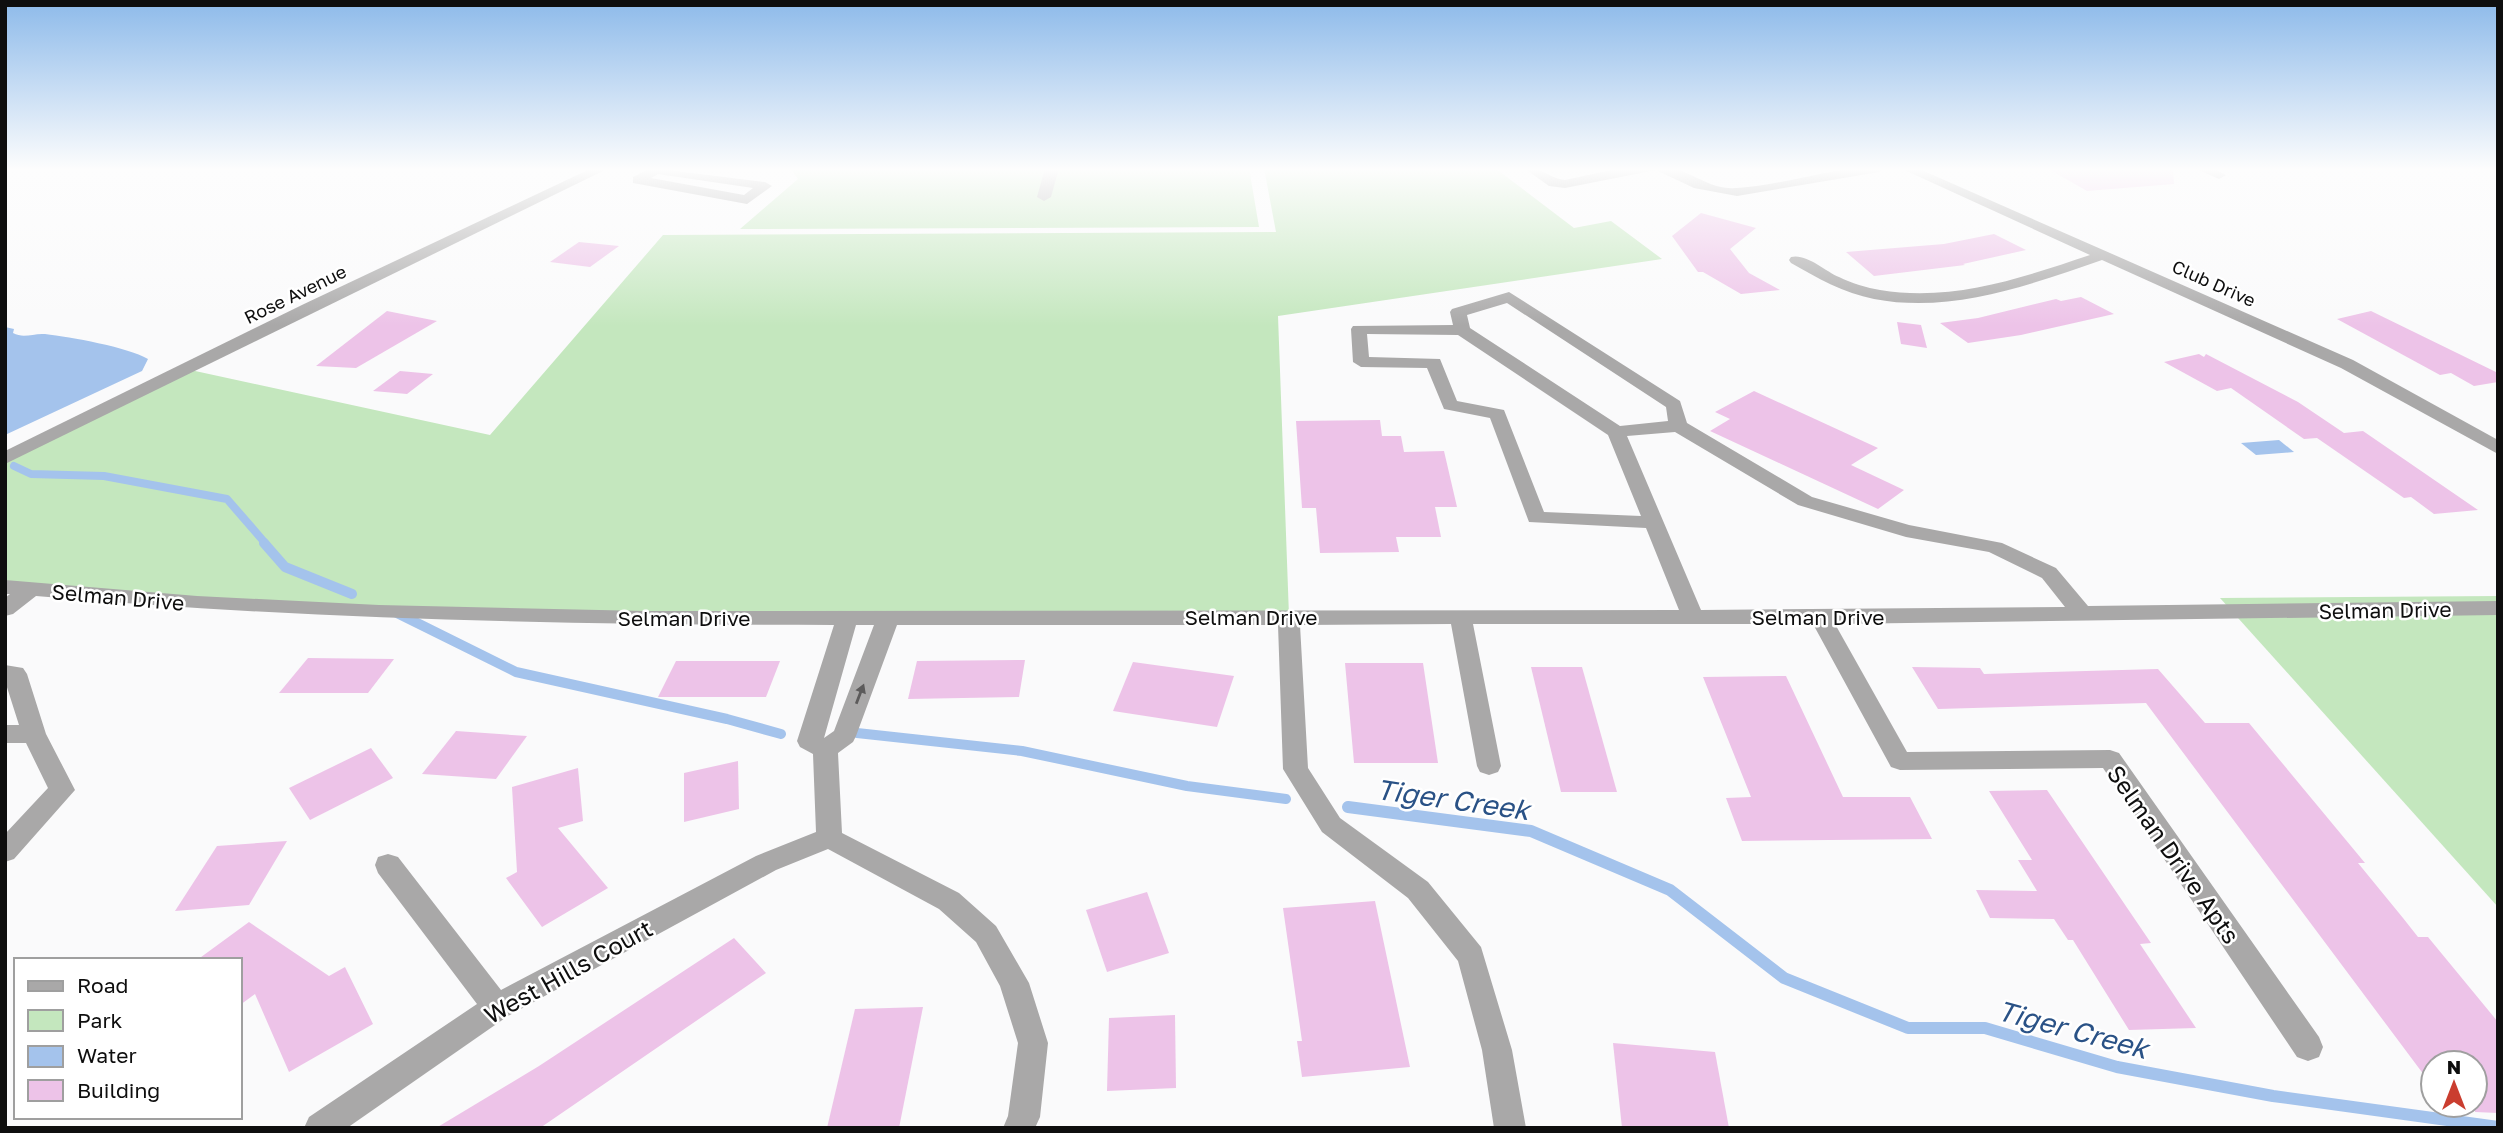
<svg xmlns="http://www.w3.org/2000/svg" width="2503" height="1133" viewBox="0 0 2503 1133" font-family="'Golos Text',sans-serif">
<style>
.green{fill:#c4e7be}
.water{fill:#a4c3ec}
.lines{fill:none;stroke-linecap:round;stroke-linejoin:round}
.stream-far2{stroke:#a4c3ec;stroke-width:8}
.stream-far1{stroke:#a4c3ec;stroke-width:10}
.stream{stroke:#a4c3ec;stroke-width:12}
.building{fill:#edc3e8}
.minor{fill:#a9a8a8;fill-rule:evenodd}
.oneway{fill:#5c5b5b}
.labels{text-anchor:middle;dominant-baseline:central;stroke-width:5;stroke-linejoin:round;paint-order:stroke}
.far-street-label{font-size:18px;fill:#0e0e0e;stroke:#fff}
.street-label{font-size:21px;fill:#0e0e0e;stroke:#fff}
.near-street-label{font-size:24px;fill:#0e0e0e;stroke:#fff}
.near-water-label{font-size:28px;font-style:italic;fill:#2a5286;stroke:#fff}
</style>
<rect width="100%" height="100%" fill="#fafafb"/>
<g class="green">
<polygon points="796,168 1249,168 1259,227 740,229 798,179 792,171"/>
<polygon points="1264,168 1495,168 1574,228 1611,221 1662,259 1278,316 1289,616 379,612 5,587 5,458 186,369 490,435 663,235 1276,232"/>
<polygon points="2498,596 2498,907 2220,598"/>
</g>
<g class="water">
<path d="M5,327L14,329L13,333C24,339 33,333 45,334C71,337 127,347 148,359L142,371L5,435Z"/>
<polygon points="2279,440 2294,452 2256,455 2241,443"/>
</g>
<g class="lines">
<polyline class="stream-far2" points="14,466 31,474 104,476 227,499 266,544"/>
<g class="stream-far1">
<polyline points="264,543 285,567 352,594"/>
<polyline points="397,613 516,672 727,719 781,734"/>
<polyline points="857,733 1022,751 1187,786 1286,799"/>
</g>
<polyline class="stream" points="1348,807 1531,831 1670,890 1784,978 1908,1028 1985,1028 2117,1067 2273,1096 2498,1127"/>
</g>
<g class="building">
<polygon points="2047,168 2173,168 2174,184 2087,191"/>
<polygon points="1701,213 1756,228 1730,249 1749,273 1780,290 1741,294 1703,272 1698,272 1672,236"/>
<polygon points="1994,234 2026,250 1963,264 1965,265 1874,276 1846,252 1944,244"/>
<polygon points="579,242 619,246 590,267 550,262"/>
<polygon points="2081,297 2114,314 2021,335 1968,343 1940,323 1978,318 2056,299 2061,301"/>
<polygon points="387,311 437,321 356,368 316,366"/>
<polygon points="2371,311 2498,373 2498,382 2474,386 2451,373 2440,375 2337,319"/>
<polygon points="1897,322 1921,325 1927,348 1901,344"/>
<polygon points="2199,354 2204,357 2206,354 2298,402 2344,433 2363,431 2478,510 2434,514 2411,497 2404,498 2317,438 2304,439 2231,388 2217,391 2164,362"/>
<polygon points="400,371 433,374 407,394 373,391"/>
<polygon points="1754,391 1878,448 1851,465 1904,490 1878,509 1710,431 1730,419 1715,412"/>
<polygon points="1380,420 1382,436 1401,436 1404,452 1444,451 1457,507 1435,507 1441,537 1396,537 1399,552 1320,553 1316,508 1302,508 1296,421"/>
<polygon points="308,658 394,659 368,693 279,693"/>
<polygon points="1025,660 1019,697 908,699 917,661"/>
<polygon points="676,661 780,661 766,697 658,697"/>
<polygon points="1133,662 1234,676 1217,727 1113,711"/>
<polygon points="1345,663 1423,663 1438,763 1354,763"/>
<polygon points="1531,667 1582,667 1617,792 1561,792"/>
<polygon points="1912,667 1980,668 1984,674 2158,669 2205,723 2249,723 2365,863 2358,863 2403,918 2418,937 2428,937 2498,1022 2498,1113 2475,1112 2475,1063 2433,1063 2433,1087 2146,703 1938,709"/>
<polygon points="1786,676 1843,797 1910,797 1932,839 1742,841 1726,798 1751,797 1703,677"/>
<polygon points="456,731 527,736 496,779 422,774"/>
<polygon points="371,748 393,778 310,820 289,788"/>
<polygon points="738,761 739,809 684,822 684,773"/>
<polygon points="578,768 583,821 558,828 608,888 542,927 506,878 517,872 512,787"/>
<polygon points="2047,790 2151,943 2140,944 2196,1028 2129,1030 2073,940 2068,940 2054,919 1990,918 1976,890 2037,891 2018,860 2032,860 1989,791"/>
<polygon points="287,841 249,905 175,911 217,846"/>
<polygon points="1147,892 1169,953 1107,972 1086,910"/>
<polygon points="1375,901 1410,1067 1302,1077 1297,1041 1302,1041 1283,908"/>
<polygon points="249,922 329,976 345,967 373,1024 289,1072 255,994 240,1005 240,960 197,960"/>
<polygon points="734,938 766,973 540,1128 436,1128 539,1066"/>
<polygon points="923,1007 899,1128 827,1128 855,1009"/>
<polygon points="1175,1015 1176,1088 1107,1091 1109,1018"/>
<polygon points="1613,1043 1715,1052 1729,1128 1622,1128"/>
</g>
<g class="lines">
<g class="minor">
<polygon points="592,168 609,168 5,464 5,451 304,304"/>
<path d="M651,168L765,182L772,186L747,204L633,183V177ZM658,174L753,188L744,195L651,178Z"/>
<polygon points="1045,168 1059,168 1051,197 1044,201 1037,197"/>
<path d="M1524,168C1543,167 1548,178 1565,180C1595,174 1641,161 1671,168C1695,173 1710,190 1737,188C1787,185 1835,165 1886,168L1879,172L1737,196L1694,188L1656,170L1565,188L1549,186Z"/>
<path d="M1900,168H1917L2353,360L2498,440V454L2341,368L2102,260C2029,285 1952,314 1874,299C1844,293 1817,278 1791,263L1789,260L1791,257C1806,253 1825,271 1839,277C1851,283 1867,288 1880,290C1953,302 2021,278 2090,255Z"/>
<polygon points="2194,168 2212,168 2226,175 2219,179"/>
<path d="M1509,292L1680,401L1687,423L1812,497L1909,525L2002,543L2056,568L2088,606L2498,601V615L1835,624L1907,752L2110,750L2119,753L2319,1037L2323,1047L2319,1057L2308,1061L2297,1057L2103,768L1900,770L1891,767L1813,624H1473L1501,766L1498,772L1489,775L1480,772L1477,766L1451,624L1300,625L1308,768L1340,818L1428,882L1481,947L1512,1050L1526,1128H1494L1482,1050L1458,961L1408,898L1322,832L1283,769L1278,625H897L856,736L853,742L838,753L842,833L959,893L996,926L1029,983L1048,1043L1040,1117L1035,1128H1003L1008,1116L1018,1043L1000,986L976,942L939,909L828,849L776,870L508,1016L347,1128H304L309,1117L477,1004L378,873L375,865L378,857L388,854L398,857L501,990L756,856L816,832L813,754L800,747L797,741L834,625C567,625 301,619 36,596L13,614L5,616V598L10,594H5V580L197,596L379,605L645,611L1679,610L1646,528L1529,522L1490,418L1444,409L1427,368L1361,367L1353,362L1351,329L1353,326L1453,325L1450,312L1452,309ZM1507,303L1666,407L1668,421L1620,426L1470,328L1467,315ZM1367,334L1458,335L1608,435L1641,516L1544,512L1504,410L1457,401L1440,359L1369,357ZM1675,432L1798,505L1906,537L1989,552L2042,578L2065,607L1701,610L1627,436ZM856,625H874L834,731L824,738Z"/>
<polygon points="5,665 23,668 27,674 46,734 75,790 14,859 5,862 5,834 48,788 26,743 5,743 5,725 19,725 5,681"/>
</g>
</g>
<defs><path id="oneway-solid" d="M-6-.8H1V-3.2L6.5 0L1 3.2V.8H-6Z" transform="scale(1.75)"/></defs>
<use class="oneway" href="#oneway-solid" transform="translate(860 694) rotate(-69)"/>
<linearGradient id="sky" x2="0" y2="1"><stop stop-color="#8dbaea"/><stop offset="0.52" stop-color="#fdfdfd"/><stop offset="1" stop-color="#fdfdfd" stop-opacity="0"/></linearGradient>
<rect width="2503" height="326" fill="url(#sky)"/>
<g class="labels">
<g class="far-street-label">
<text transform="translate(2214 283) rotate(24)">Club Drive</text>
<text transform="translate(295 294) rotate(-26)">Rose Avenue</text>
</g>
<g class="street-label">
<text transform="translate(118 597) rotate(5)">Selman Drive</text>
<text transform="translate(2385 610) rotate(-1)">Selman Drive</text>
<text x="1251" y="617">Selman Drive</text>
<text x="1818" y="617">Selman Drive</text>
<text x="684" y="618">Selman Drive</text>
</g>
<g class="near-street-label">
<text transform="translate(2174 854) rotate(55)">Selman Drive Apts</text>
<text transform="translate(568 971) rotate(-29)">West Hills Court</text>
</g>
<g class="near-water-label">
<text transform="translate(1453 799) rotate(8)">Tiger Creek</text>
<text transform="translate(2073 1029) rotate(15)">Tiger Creek</text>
</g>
</g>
<rect width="2503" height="1133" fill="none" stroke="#0e0e0e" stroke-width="14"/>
<rect x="14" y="958" width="228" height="161" fill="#ffffff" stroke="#9f9f9f" stroke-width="2"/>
<rect x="28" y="981" width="35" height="10" fill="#a9a8a8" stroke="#9f9f9f" stroke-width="2"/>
<text x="77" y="993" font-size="21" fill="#0e0e0e">Road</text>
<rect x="28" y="1010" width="35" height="21" fill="#c4e7be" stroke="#9f9f9f" stroke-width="2"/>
<text x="77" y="1028" font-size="21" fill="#0e0e0e">Park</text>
<rect x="28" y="1046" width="35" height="21" fill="#a4c3ec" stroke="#9f9f9f" stroke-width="2"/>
<text x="77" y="1063" font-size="21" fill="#0e0e0e">Water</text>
<rect x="28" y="1080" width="35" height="21" fill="#edc3e8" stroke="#9f9f9f" stroke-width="2"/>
<text x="77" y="1098" font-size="21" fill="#0e0e0e">Building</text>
<g transform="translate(2454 1084)"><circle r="33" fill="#ffffff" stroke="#9f9f9f" stroke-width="2"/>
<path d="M0-5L12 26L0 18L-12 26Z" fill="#ca3d2f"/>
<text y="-10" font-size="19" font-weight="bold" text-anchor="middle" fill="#0e0e0e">N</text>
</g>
</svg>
